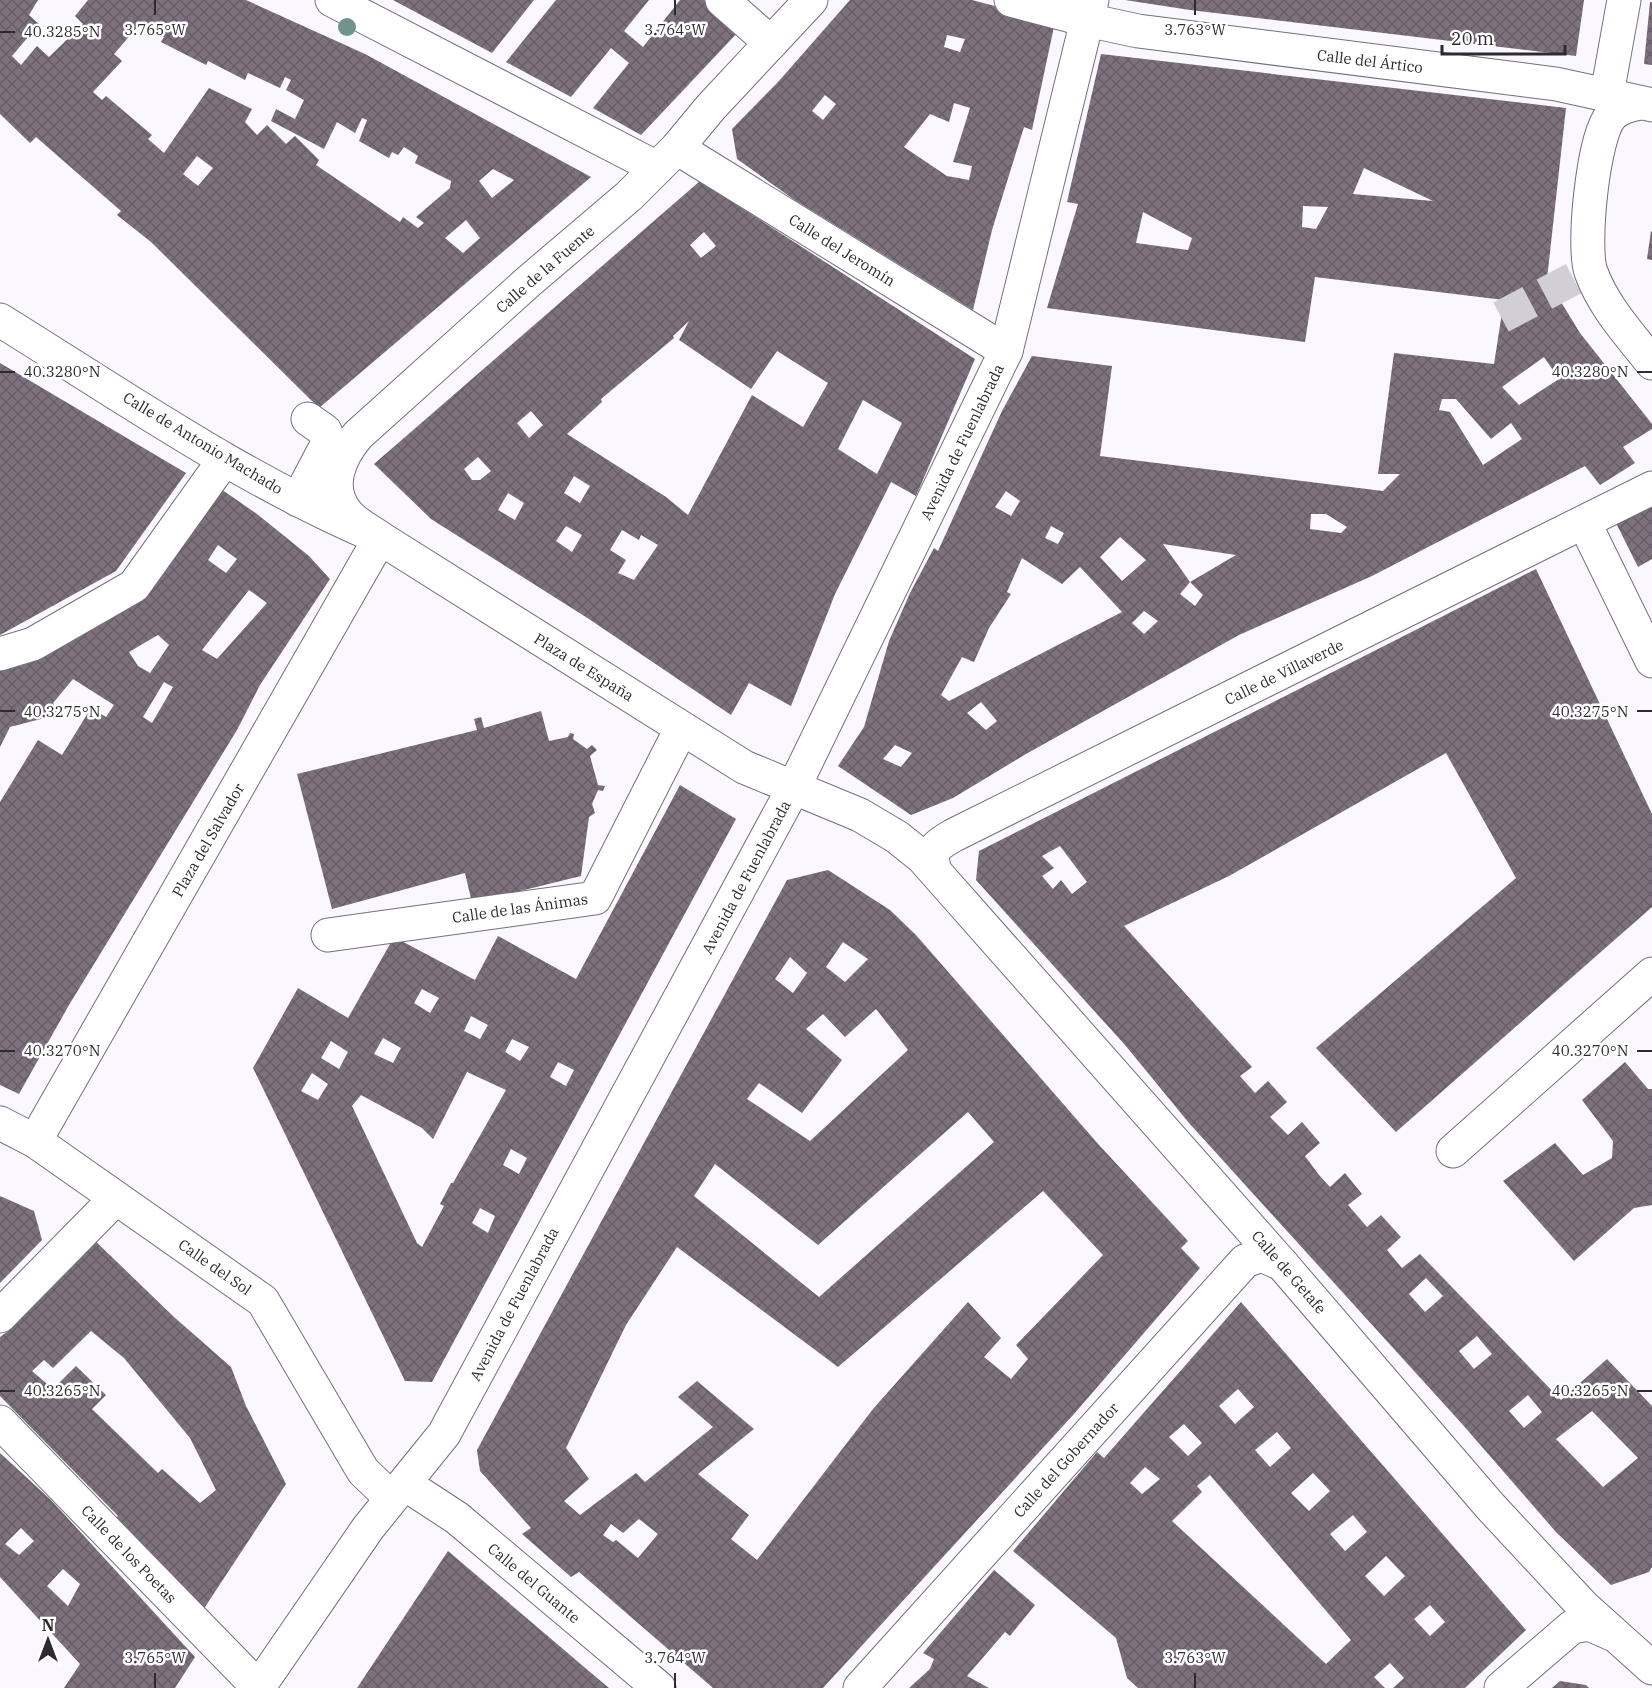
<svg xmlns="http://www.w3.org/2000/svg" width="1652" height="1688" viewBox="0 0 1652 1688" font-family="'IBM Plex Serif',serif">
<style>
.building{fill:url(#building-cross-hatch);fill-rule:evenodd}
.lines{fill:none;stroke-linecap:round;stroke-linejoin:round}
.pedestrian-tunnel{stroke:#d1ced5;stroke-width:33;stroke-dasharray:33 16;stroke-linecap:butt}
.pedestrian-casing{stroke:#746f7e;stroke-width:35}
.minor-casing{stroke:#746f7e;stroke-width:35}
.trunk-casing{stroke:#746f7e;stroke-width:35}
.pedestrian{stroke:#fff;stroke-width:33}
.minor{stroke:#fff;stroke-width:33}
.trunk{stroke:#fff;stroke-width:33}
.tree{fill:#71948a}
.ticks{fill:none;stroke:#2d2b31;stroke-width:2}
.labels{text-anchor:middle;dominant-baseline:central;stroke-width:5;stroke-linejoin:round;paint-order:stroke}
.street-label{font-size:15px;fill:#2d2b31;stroke:#fff}
.ticks-label{font-size:15px;text-anchor:middle;fill:#2d2b31;stroke:#fff;stroke-width:5;stroke-linejoin:round;paint-order:stroke}
</style>
<defs>
<pattern id="building-cross-hatch" width="8" height="8" patternUnits="userSpaceOnUse" patternTransform="scale(1.5)"><rect width="8" height="8" fill="#7d717d"/><path d="M0 0l8 8M0 8l8-8" fill="none" stroke="#675d67"/></pattern>
</defs>
<rect width="100%" height="100%" fill="#faf7fe"/>
<g class="building">
<path d="M0,0H38L29,15L39,24L12,56L21,65L37,46L49,57L83,24L75,16L88,0H246L365,54L591,177L319,408L151,242L117,215L121,211L36,137L30,143L0,114ZM139,25L164,37L161,42L206,65L208,61L245,80L248,73L280,88L285,77L291,80L286,90L304,100L295,119L276,109L271,121L324,149L337,122L355,133L362,118L367,120L359,141L389,158L392,152L398,155L404,147L418,156L415,163L451,181L450,188L416,217L424,223L418,228L403,217L400,222L316,165L319,160L295,136L286,144L267,125L257,135L245,122L252,109L209,88L164,153L148,139L152,135L106,96L102,100L93,92L122,61L114,54ZM197,156L213,168L198,186L183,174ZM493,169L514,180L492,198L479,181ZM466,220L480,238L463,253L445,238Z"/>
<polygon points="393,0 534,0 492,53"/>
<polygon points="556,0 649,0 624,31 643,47 680,0 704,0 740,30 641,135 593,108 629,63 611,48 571,97 506,62"/>
<path d="M850,0H972L1055,22L1032,130L1024,127L992,230L973,310L793,199L737,159L732,129L778,82ZM947,35L965,39L960,52L944,47ZM825,95L836,104L823,120L812,111ZM954,103L970,108L953,162L972,166L969,180L947,176L904,147L930,114L949,122Z"/>
<polygon points="1125,0 1584,0 1576,56 1190,10"/>
<polygon points="1650,2 1652,2 1652,65 1644,64"/>
<path d="M1101,54L1566,108L1547,279L1580,333L1652,424V429L1623,447L1635,463L1600,485L1585,466L1372,576L1239,635L1026,754L953,798L911,815L838,766L864,727L889,641L910,593L934,548L938,551L1002,411L1032,356L1112,366L1100,456L1383,491L1400,474H1378L1394,353L1494,364L1504,300L1315,277L1305,342L1047,308L1078,204L1067,202ZM1364,168L1433,201L1353,194ZM1303,206L1328,207L1316,229L1302,227ZM1143,212L1192,238L1188,250L1136,243ZM1544,357L1559,379L1519,405L1502,387ZM1442,399H1456L1491,439L1511,423L1522,439L1483,465L1450,412L1439,410ZM1006,491L1020,501L1011,516L995,507ZM1311,514H1326L1347,527L1341,533L1310,529ZM1051,526L1064,533L1058,544L1045,538ZM1120,537L1146,560L1122,581L1100,557ZM1163,544L1236,555L1190,582L1203,595L1195,606L1180,594L1190,582ZM1022,558L1062,584L1080,567L1122,612L949,701L941,695L962,657L974,662L989,628L1011,594L1007,592ZM1144,611L1158,621L1144,634L1132,623ZM981,702L997,721L986,730L967,713ZM895,745L912,753L901,767L883,759Z"/>
<path d="M700,181L975,359L916,496L891,482L835,594L791,706L749,683L731,715L589,619L431,519L374,464ZM704,232L716,246L701,258L690,245ZM689,321L679,340L751,389L777,351L828,383L803,427L752,395L688,515L666,497L567,434L602,402L601,399L674,338L673,336ZM863,400L902,423L877,474L838,449ZM531,411L543,425L529,438L517,423ZM478,457L491,471L480,480H472L464,469ZM574,476L590,486L580,503L564,493ZM508,493L524,503L515,520L498,510ZM566,526L582,535L572,552L556,541ZM622,530L639,540L641,535L658,545L634,580L618,573L626,560L610,550Z"/>
<polygon points="1651,231 1652,232 1652,260 1647,259"/>
<polygon points="0,363 186,473 116,571 0,635"/>
<path d="M218,487L257,514L309,556L330,579L260,685L237,730L69,1005L19,1094L0,1085V802L38,740L62,755L91,708L106,717L114,705L73,679L53,703L60,714L10,727L0,747V666L71,635ZM218,545L237,559L226,573L208,560ZM249,590L267,603L217,659L202,650ZM158,635L169,645L150,673L138,666L129,652ZM164,682L173,687L152,723L143,717Z"/>
<polygon points="1652,504 1652,559 1638,567 1616,523"/>
<path d="M1536,569L1652,814V907L1396,1132L1316,1048L1516,878L1446,753L1229,876L1124,926L1252,1067L1240,1076L1255,1093L1268,1081L1287,1102L1270,1117L1288,1135L1302,1122L1320,1143L1305,1156L1319,1175L1330,1187L1345,1173L1362,1194L1348,1205L1367,1227L1381,1215L1401,1237L1387,1250L1402,1268L1420,1254L1561,1400L1607,1359L1652,1406V1567L1649,1572L1611,1585L1556,1532L1463,1425L1189,1123L1125,1045L976,880L979,851ZM1060,846L1087,882L1072,894L1061,880L1053,889L1042,876L1054,868L1042,856ZM1426,1278L1443,1296L1425,1312L1409,1294ZM1477,1336L1492,1354L1474,1369L1459,1351ZM1528,1395L1542,1412L1524,1428L1509,1411ZM1592,1411L1638,1458L1603,1487L1556,1439Z"/>
<polygon points="541,711 549,741 568,737 570,733 574,734 573,739 587,749 592,745 597,750 590,756 598,785 605,786 603,791 598,790 592,804 595,813 589,817 581,876 472,903 465,873 332,909 297,774 477,730 474,719 481,717 484,728"/>
<path d="M680,785L736,819L432,1382L405,1381L253,1068L298,988L348,1018L394,937L475,980L498,936L576,979ZM422,989L439,998L430,1013L414,1003ZM471,1016L488,1025L480,1039L464,1031ZM383,1038L401,1048L393,1063L374,1054ZM512,1039L529,1047L520,1061L505,1052ZM331,1041L348,1052L339,1069L321,1058ZM558,1062L574,1070L566,1086L550,1077ZM467,1072L506,1090L453,1183H451L440,1204L444,1206L422,1247L417,1243L352,1106L361,1095L422,1128L433,1139ZM312,1073L328,1084L318,1100L301,1091ZM511,1149L527,1158L519,1174L503,1165ZM480,1208L495,1216L488,1233L472,1223Z"/>
<path d="M828,870L890,910L916,935L1099,1145L1188,1241L1181,1248L1200,1268L1074,1414L823,1688H713L579,1572L571,1577L522,1534L531,1528L480,1471L477,1450L787,880ZM843,942L868,959L845,982L826,967ZM790,957L807,973L793,993L775,979ZM876,1009L908,1050L810,1141L747,1099L759,1083L802,1113L842,1060L806,1029L823,1014L845,1037ZM968,1112L994,1142L819,1297L694,1196L715,1164L818,1245ZM1043,1191L1103,1255L1016,1345L1028,1359L1011,1379L984,1357L1001,1338L968,1302L873,1409L757,1560L731,1539L749,1515L698,1474L754,1429L697,1381L678,1397L713,1427L645,1482L636,1473L580,1515L564,1501L589,1479L566,1448L626,1325L677,1247L838,1367ZM639,1519L658,1534L638,1558L616,1540L613,1542L603,1535L611,1524L623,1533Z"/>
<polygon points="1625,1062 1648,1089 1652,1089 1652,1205 1634,1208 1574,1261 1503,1181 1555,1143 1583,1175 1612,1158 1613,1141 1582,1100"/>
<polygon points="0,1196 34,1211 42,1240 0,1283"/>
<path d="M88,1234L174,1317L231,1367L246,1406L286,1484L203,1610L113,1521L118,1516L0,1396V1337L8,1331L1,1325ZM91,1331L124,1358L190,1438L216,1490L200,1503L162,1469L158,1473L92,1409L106,1395L76,1366L53,1389L32,1371L44,1360L53,1368Z"/>
<path d="M1241,1302L1526,1630L1465,1688H1393L1404,1678L1390,1663L1374,1677L1385,1688H1138L1127,1678L1116,1638L1013,1551L1097,1452L1104,1458ZM1238,1389L1254,1407L1235,1424L1219,1406ZM1184,1424L1202,1443L1188,1456L1169,1437ZM1277,1432L1291,1448L1270,1467L1255,1450ZM1145,1467L1160,1479L1142,1494L1130,1483ZM1313,1473L1330,1491L1309,1511L1291,1493ZM1210,1475L1351,1640L1326,1664L1172,1521L1202,1492L1197,1486ZM1353,1515L1367,1532L1345,1551L1330,1534ZM1386,1556L1405,1576L1384,1596L1365,1576ZM1430,1605L1445,1622L1430,1636L1414,1619Z"/>
<path d="M0,1453L51,1500L195,1657L175,1688H64L80,1664L0,1577ZM21,1528L34,1541L19,1555L5,1544ZM63,1569L80,1584L68,1606L47,1586Z"/>
<polygon points="448,1551 590,1672 609,1688 357,1688"/>
<polygon points="994,1570 1035,1605 1010,1636 1005,1632 967,1676 989,1688 909,1688 930,1669 934,1659 923,1653"/>
<polygon points="1560,1681 1586,1685 1589,1688 1552,1688"/>
</g>
<g class="lines">
<polyline class="pedestrian-tunnel" points="1501,317 1590,270"/>
<defs>
<g id="pedestrian">
<polyline points="722,0 771,43"/>
<polyline points="1011,0 1087,20"/>
<polyline points="1607,94 1624,0"/>
<polyline points="677,148 1006,351"/>
<path d="M0,320C124,397 245,481 380,538L35,1141"/>
<polyline points="298,500 329,441 325,431 308,419"/>
<polyline points="0,654 33,644 134,586 224,460"/>
<polyline points="328,935 595,898 681,729"/>
</g>
<g id="minor">
<polyline points="332,0 657,168"/>
<path d="M811,0L711,107L677,148L629,196L528,282L358,435C340,456 326,487 346,512C354,523 369,530 380,538L744,767L860,815L897,837L922,857L1282,1264L1490,1506L1583,1606L1652,1668"/>
<polyline points="1087,20 1138,31 1556,84 1652,105"/>
<path d="M1640,103C1629,105 1618,108 1611,116C1593,136 1582,247 1591,272C1603,306 1630,335 1652,363"/>
<polyline points="1585,524 1652,661"/>
<path d="M934,867C928,849 940,843 954,835L1652,488"/>
<polyline points="0,1123 35,1141 263,1301 363,1471 391,1498"/>
<polyline points="1453,1151 1652,974"/>
<polyline points="0,1316 116,1198"/>
<polyline points="0,1422 259,1688"/>
<polyline points="405,1484 457,1518 659,1688"/>
<polyline points="860,1688 1245,1261 1261,1255 1282,1264"/>
<polyline points="1501,1688 1572,1627 1589,1624 1612,1634"/>
</g>
<polyline id="trunk" points="258,1688 368,1528 444,1434 793,789 1006,351 1092,0"/>
</defs>
<use href="#pedestrian" class="pedestrian-casing"/>
<use href="#minor" class="minor-casing"/>
<use href="#trunk" class="trunk-casing"/>
<use href="#pedestrian" class="pedestrian"/>
<use href="#minor" class="minor"/>
<use href="#trunk" class="trunk"/>
</g>
<circle class="tree" cx="347" cy="27" r="9"/>
<path class="ticks" d="M155,0V15M675,0V15M1195,0V15M0,32H15M0,372H15M1637,372H1652M0,711H15M1637,711H1652M0,1051H15M1637,1051H1652M0,1391H15M1637,1391H1652M155,1673V1688M675,1673V1688M1195,1673V1688"/>
<g class="labels">
<g class="street-label">
<text transform="translate(1370 61) rotate(7)">Calle del Ártico</text>
<text transform="translate(842 250) rotate(32)">Calle del Jeromín</text>
<text transform="translate(545 269) rotate(-41)">Calle de la Fuente</text>
<text transform="translate(962 442) rotate(-64)">Avenida de Fuenlabrada</text>
<text transform="translate(203 443) rotate(31)">Calle de Antonio Machado</text>
<text transform="translate(584 667) rotate(32)">Plaza de España</text>
<text transform="translate(1284 672) rotate(-26)">Calle de Villaverde</text>
<text transform="translate(208 840) rotate(-60)">Plaza del Salvador</text>
<text transform="translate(746 877) rotate(-62)">Avenida de Fuenlabrada</text>
<text transform="translate(520 908) rotate(-8)">Calle de las Ánimas</text>
<text transform="translate(215 1267) rotate(35)">Calle del Sol</text>
<text transform="translate(1289 1272) rotate(49)">Calle de Getafe</text>
<text transform="translate(514 1304) rotate(-62)">Avenida de Fuenlabrada</text>
<text transform="translate(1066 1460) rotate(-48)">Calle del Gobernador</text>
<text transform="translate(129 1554) rotate(46)">Calle de los Poetas</text>
<text transform="translate(534 1583) rotate(40)">Calle del Guante</text>
</g>
</g>
<g class="ticks-label">
<text x="155" y="35">3.765°W</text>
<text x="675" y="35">3.764°W</text>
<text x="1195" y="35">3.763°W</text>
<text x="62" y="37">40.3285°N</text>
<text x="62" y="377">40.3280°N</text>
<text x="1590" y="377">40.3280°N</text>
<text x="62" y="717">40.3275°N</text>
<text x="1590" y="717">40.3275°N</text>
<text x="62" y="1056">40.3270°N</text>
<text x="1590" y="1056">40.3270°N</text>
<text x="62" y="1396">40.3265°N</text>
<text x="1590" y="1396">40.3265°N</text>
<text x="155" y="1663">3.765°W</text>
<text x="675" y="1663">3.764°W</text>
<text x="1195" y="1663">3.763°W</text>
</g>
<g transform="translate(48 1640)" stroke="#ffffff" stroke-width="4.5" paint-order="stroke">
<path d="M0-4.5L10 22L0 15L-10 22Z" fill="#2d2b31"/>
<text y="-9" font-size="16" font-weight="bold" text-anchor="middle" fill="#2d2b31">N</text>
</g>
<path d="M1442 45v9h123v-9" fill="none" stroke="#2d2b31" stroke-width="3"/>
<text x="1451" y="45" font-size="18" fill="#2d2b31" stroke="#ffffff" stroke-width="4.5" paint-order="stroke">20 m</text>
</svg>
